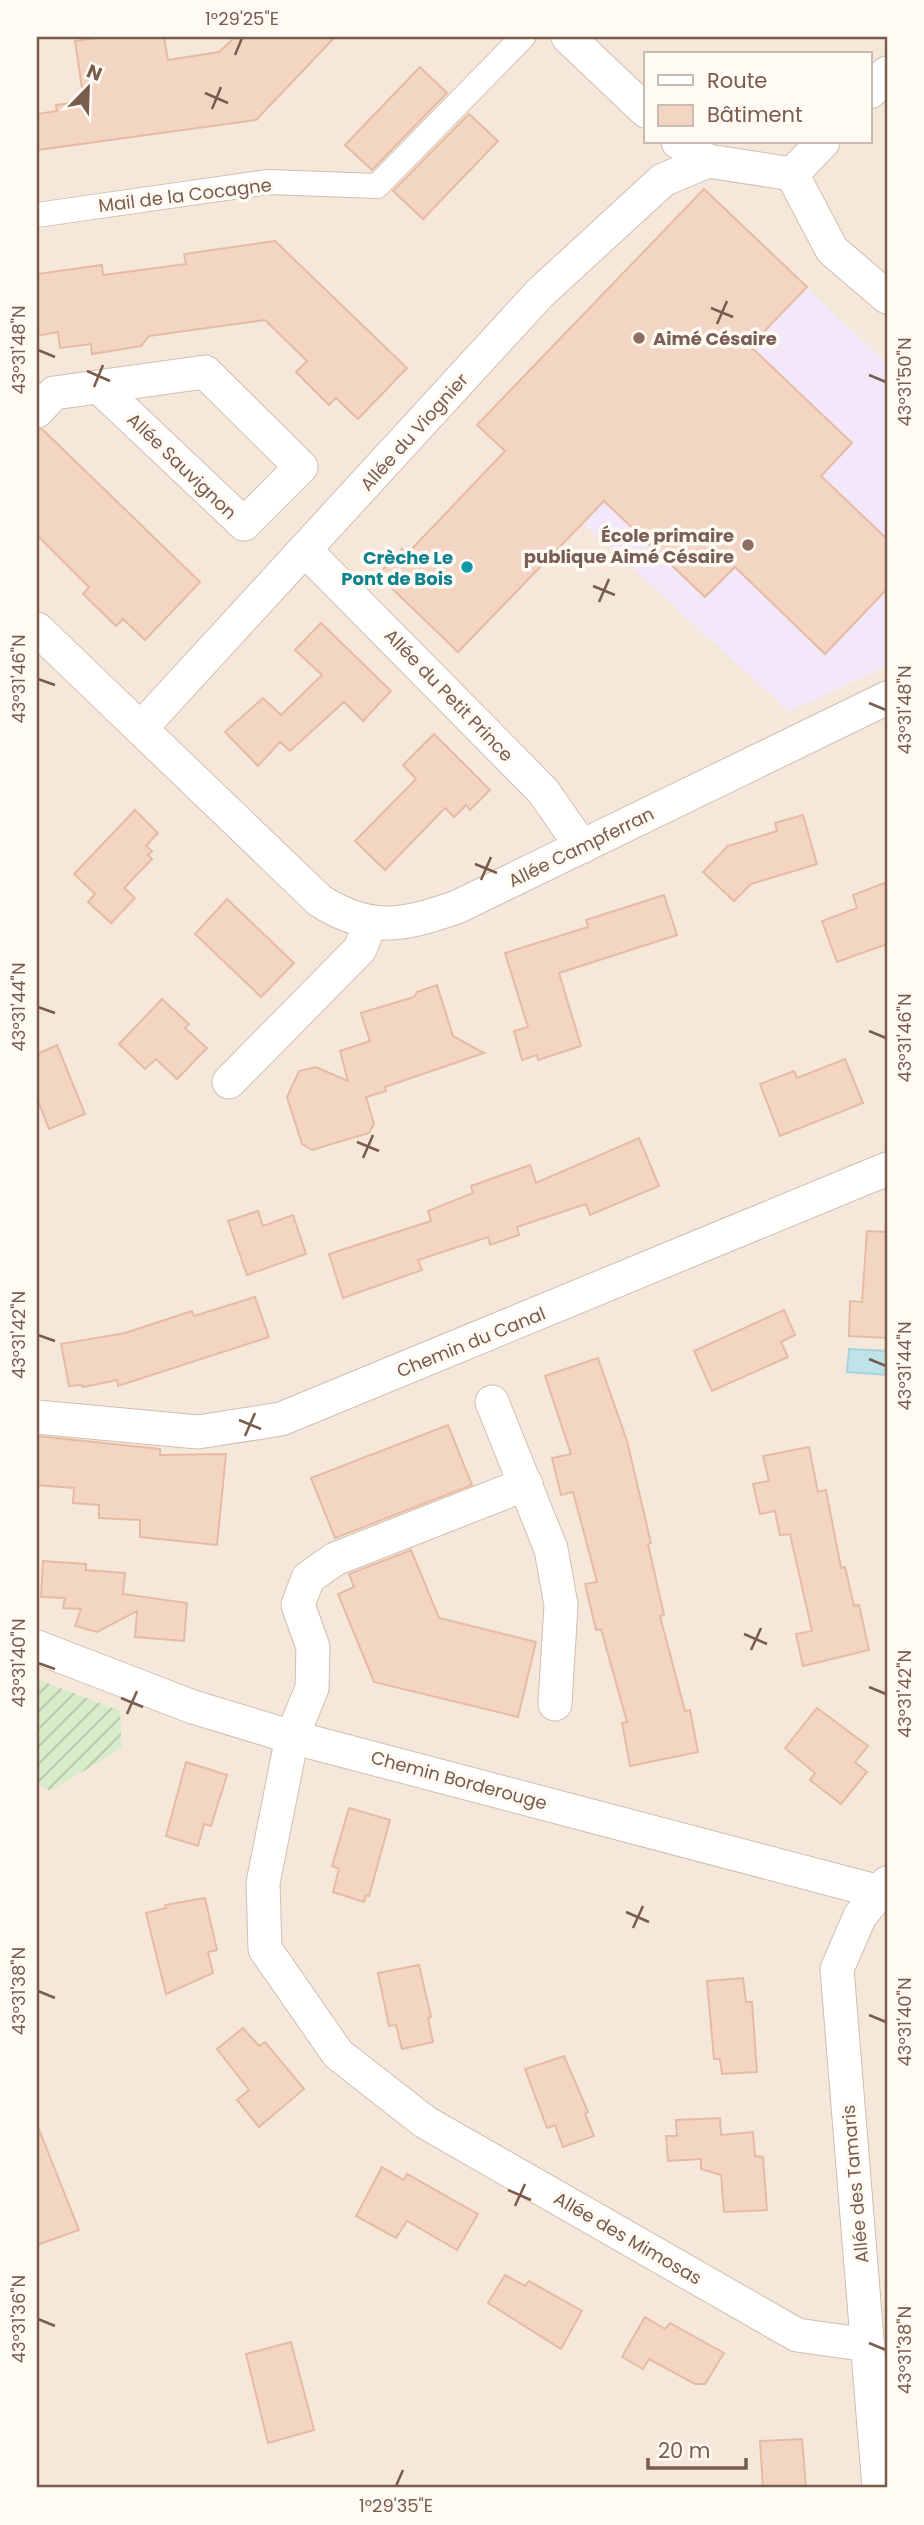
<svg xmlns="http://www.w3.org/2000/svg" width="924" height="2525" viewBox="0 0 924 2525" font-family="Poppins,sans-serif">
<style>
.residential{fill:#f5e8da;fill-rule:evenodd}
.education{fill:#f3e8fa}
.garden{fill:url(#garden-furrows)}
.water{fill:#bfe3e8;stroke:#a5d3da;stroke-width:2}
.building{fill:#f3d5c3;stroke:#e6bba3;stroke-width:2}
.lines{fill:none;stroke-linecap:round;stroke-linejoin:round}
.pedestrian-casing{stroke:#d1beb0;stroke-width:26}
.minor-casing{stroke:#d1beb0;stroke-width:35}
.pedestrian{stroke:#fff;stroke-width:24}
.minor{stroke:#fff;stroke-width:33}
.ticks{fill:none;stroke:#7a5c4d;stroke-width:2.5}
.education-dot{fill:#8d6e63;stroke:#fffaf3;stroke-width:2.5}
.culture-dot{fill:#0f9aa8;stroke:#fffaf3;stroke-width:2.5}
.labels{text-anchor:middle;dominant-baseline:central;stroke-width:7;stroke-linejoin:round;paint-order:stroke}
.street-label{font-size:18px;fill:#7a5c4d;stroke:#fffaf3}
.education-label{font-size:18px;font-weight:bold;fill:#785e54;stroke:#fffaf3;text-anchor:start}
.culture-label{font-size:18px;font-weight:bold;fill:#0d838f;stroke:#fffaf3;text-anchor:end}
.neatline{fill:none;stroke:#7a5c4d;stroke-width:2.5}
.ticks-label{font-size:18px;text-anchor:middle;fill:#7a5c4d}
</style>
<defs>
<pattern id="garden-furrows" width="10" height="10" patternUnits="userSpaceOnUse" patternTransform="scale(1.75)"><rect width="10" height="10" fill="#d8ecc9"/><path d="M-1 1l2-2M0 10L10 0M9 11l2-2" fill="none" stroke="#b4c2a5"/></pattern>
</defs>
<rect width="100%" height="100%" fill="#fdf6ec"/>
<path class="residential" d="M37,37H887V2488H37ZM646,54H870V142H646Z"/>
<polygon class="education" points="704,189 887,364 887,666 789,712 477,425"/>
<polygon class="garden" points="37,1679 120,1711 122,1748 50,1791 37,1783"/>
<polygon class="water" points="849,1349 887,1351 887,1375 847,1372"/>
<g class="building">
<polygon points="103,37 164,37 168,60 219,52 235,37 335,37 256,120 37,150 37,114 57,111 56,105 84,101 75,41"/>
<polygon points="420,67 447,93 372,170 345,145"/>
<polygon points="469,114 498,141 423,219 393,191"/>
<polygon points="704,189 807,287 750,346 852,443 821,476 887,539 887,589 825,654 735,567 705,597 604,501 458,652 378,575 402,549 407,554 505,451 477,425"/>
<polygon points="275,241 407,368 358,419 336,398 329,405 296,372 307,361 265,320 149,336 141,346 92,354 91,344 60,348 58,332 37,336 37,274 102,265 103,275 186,264 184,254"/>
<polygon points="42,429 200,582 145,640 123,619 116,626 83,594 89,587 37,535 37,430"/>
<polygon points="321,623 391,691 363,721 344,702 290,751 280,742 258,766 225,732 263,698 281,715 322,675 295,650"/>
<polygon points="434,734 490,790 470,810 466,805 454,817 445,808 385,870 355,841 416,779 403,765"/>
<polygon points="135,810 158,833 146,846 152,851 148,855 152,859 124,888 135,898 111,923 88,902 95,894 74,874"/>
<polygon points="803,815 817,864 751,884 734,901 703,872 728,846 777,831 775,823"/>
<polygon points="887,882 887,944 837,962 822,921 857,908 853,895"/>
<polygon points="664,895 677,935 559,973 581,1046 538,1060 537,1055 522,1060 514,1031 528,1027 505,953 588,927 586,920"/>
<polygon points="227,899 294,963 261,997 195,934"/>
<polygon points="437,985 453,1036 484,1053 385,1087 386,1091 366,1097 374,1124 369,1133 312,1150 302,1144 287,1097 299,1071 316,1067 348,1081 340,1051 370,1041 361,1013 414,997 417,992"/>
<polygon points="162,999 189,1024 185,1028 207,1048 177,1079 156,1059 145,1069 119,1044"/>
<polygon points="57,1045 85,1114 49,1129 37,1098 37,1054"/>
<polygon points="845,1059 863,1103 780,1136 760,1084 794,1071 797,1078"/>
<polygon points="639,1138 659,1186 590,1215 586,1204 517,1227 519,1235 507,1239 490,1245 488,1237 418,1260 422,1270 343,1298 329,1254 431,1221 428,1211 473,1193 471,1186 530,1165 536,1183"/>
<polygon points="258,1211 263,1226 293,1215 306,1254 247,1275 228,1221"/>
<polygon points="867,1231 887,1232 887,1338 849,1336 850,1301 862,1302"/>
<polygon points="255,1297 269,1337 118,1386 117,1380 83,1387 82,1385 69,1386 61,1344 125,1333 192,1311 194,1316"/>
<polygon points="784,1310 795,1335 781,1342 788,1357 712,1391 694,1351"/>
<polygon points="598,1358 627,1441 651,1543 648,1544 664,1615 660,1616 685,1711 690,1710 698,1752 630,1766 622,1723 627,1722 601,1629 596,1630 585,1584 597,1582 573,1492 561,1495 552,1458 571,1454 545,1376"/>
<polygon points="448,1425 472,1485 335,1538 311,1478"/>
<polygon points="37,1436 160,1449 160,1455 226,1454 217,1545 140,1537 140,1520 99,1518 99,1505 73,1503 74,1488 37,1485"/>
<polygon points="809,1447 818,1492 826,1490 841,1568 845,1567 854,1606 859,1605 869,1650 803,1666 796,1634 812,1631 790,1534 780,1535 775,1511 760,1514 753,1484 769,1481 763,1456"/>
<polygon points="411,1550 439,1618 536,1642 518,1717 374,1682 338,1594 354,1587 349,1574"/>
<polygon points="43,1561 86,1564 86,1570 125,1573 123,1594 187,1603 184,1641 135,1637 137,1611 97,1632 75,1626 81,1609 63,1608 65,1598 41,1597"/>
<polygon points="817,1708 868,1746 855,1762 867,1772 841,1804 810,1780 815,1773 785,1748"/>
<polygon points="186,1762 227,1775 211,1826 204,1824 198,1846 166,1836"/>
<polygon points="349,1808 390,1820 369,1896 366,1895 364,1902 333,1892 339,1869 332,1866"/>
<polygon points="205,1898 217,1950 208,1952 213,1973 166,1994 146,1913 166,1908 165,1905"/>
<polygon points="419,1965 431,2017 428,2018 433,2042 402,2049 396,2025 389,2026 378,1973"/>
<polygon points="743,1978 746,2002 752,2002 757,2072 722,2074 720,2059 714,2059 707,1981"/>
<polygon points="243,2028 259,2046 265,2042 304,2089 259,2127 237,2100 249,2090 217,2049"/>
<polygon points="564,2056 588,2112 585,2114 594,2136 563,2147 555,2125 547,2128 525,2069"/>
<polygon points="720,2118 721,2135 753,2132 755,2156 763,2157 767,2210 724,2212 721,2175 701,2169 701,2159 668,2161 666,2136 677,2136 676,2120"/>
<polygon points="38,2127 79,2230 37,2245 37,2128"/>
<polygon points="382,2167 404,2180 407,2174 478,2214 457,2250 407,2221 396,2238 356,2216"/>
<polygon points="505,2275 525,2286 529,2281 582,2311 561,2349 488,2303"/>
<polygon points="645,2317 665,2329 670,2323 724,2353 705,2384 695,2384 649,2359 643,2369 622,2357"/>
<polygon points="291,2342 314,2430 268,2443 246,2354"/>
<polygon points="802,2439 806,2488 763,2488 760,2441"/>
</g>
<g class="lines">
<defs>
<polyline id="pedestrian" points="37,215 268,182 377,186 523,37"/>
<g id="minor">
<polyline points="568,37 646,111"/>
<polyline points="870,92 887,73"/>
<polyline points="678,142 708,161 792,174"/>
<polyline points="823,142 792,174 832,250 887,297"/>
<polyline points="37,411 54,393 205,372 301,467 244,524 99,387"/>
<polyline points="306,551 543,791 582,847"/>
<path d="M37,629L320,901C372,933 402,926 457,907L887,698"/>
<polyline points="141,728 540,293 663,180 708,161"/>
<polyline points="229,1082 360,949 371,922"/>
<polyline points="492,1402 551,1549 561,1605 555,1704"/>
<polyline points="37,1417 198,1432 281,1419 887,1169"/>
<polyline points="526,1484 335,1559 308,1578 298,1605 313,1647 312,1688 292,1737 263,1883 265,1949 338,2054 425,2122 797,2335 868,2345"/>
<polyline points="37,1647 193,1707 292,1737 887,1894"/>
<polyline points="879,2488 837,1969 860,1916 887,1883"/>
</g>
</defs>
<use href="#pedestrian" class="pedestrian-casing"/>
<use href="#minor" class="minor-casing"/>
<use href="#pedestrian" class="pedestrian"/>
<use href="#minor" class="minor"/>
</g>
<path class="ticks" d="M235,55L242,38M205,93L228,103M212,109L221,87M711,308L733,317M717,324L727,301M38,350L55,357M87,371L110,381M869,375L886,382M94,387L103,365M593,586L615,595M599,602L609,579M38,679L55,685M869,703L886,710M475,864L497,873M481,880L491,857M38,1007L55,1013M869,1031L886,1038M357,1142L379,1151M363,1158L373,1135M38,1335L55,1341M869,1359L886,1366M239,1420L261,1429M245,1436L255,1413M744,1634L767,1644M751,1650L761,1628M38,1663L55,1669M869,1687L886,1694M121,1698L143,1707M127,1714L137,1691M626,1912L649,1922M633,1928L643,1906M38,1991L55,1998M869,2015L886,2022M508,2190L531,2200M515,2206L525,2184M38,2319L55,2326M869,2343L886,2350M396,2486L403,2470"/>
<g class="education-dot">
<circle cx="639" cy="338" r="7"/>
<circle cx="748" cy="545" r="7"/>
</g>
<circle class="culture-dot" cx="467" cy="567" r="7"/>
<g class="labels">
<g class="street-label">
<text transform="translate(185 195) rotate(-7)">Mail de la Cocagne</text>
<text transform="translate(414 432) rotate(-48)">Allée du Viognier</text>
<text transform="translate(182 466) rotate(44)">Allée Sauvignon</text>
<text transform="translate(449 695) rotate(46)">Allée du Petit Prince</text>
<text transform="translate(581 847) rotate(-26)">Allée Campferran</text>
<text transform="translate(471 1342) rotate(-22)">Chemin du Canal</text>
<text transform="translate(459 1780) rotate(15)">Chemin Borderouge</text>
<text transform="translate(855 2184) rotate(-95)">Allée des Tamaris</text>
<text transform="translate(628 2238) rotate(30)">Allée des Mimosas</text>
</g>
<g class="education-label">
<text x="653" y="338">Aimé Césaire</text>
<text x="734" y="535" text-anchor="end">École primaire<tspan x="734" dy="21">publique Aimé Césaire</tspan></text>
</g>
<g class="culture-label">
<text x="453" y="557">Crèche Le<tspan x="453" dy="21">Pont de Bois</tspan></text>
</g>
</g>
<rect width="924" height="2525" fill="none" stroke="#fffaf3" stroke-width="77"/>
<rect x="644" y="52" width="228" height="91" fill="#fffaf3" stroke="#cabbb1" stroke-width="2"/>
<rect x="658" y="75" width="35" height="10" fill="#ffffff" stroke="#cabbb1" stroke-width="2"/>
<text x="707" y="88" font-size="21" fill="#7a5c4d">Route</text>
<rect x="658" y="105" width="35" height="21" fill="#f3d5c3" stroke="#cabbb1" stroke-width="2"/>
<text x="707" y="122" font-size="21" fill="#7a5c4d">Bâtiment</text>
<g transform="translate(88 88) rotate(23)" stroke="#fffaf3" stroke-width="5" paint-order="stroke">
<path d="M0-5L12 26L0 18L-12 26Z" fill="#7a5c4d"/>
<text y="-10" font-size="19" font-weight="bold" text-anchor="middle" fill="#7a5c4d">N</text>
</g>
<path d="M648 2458v10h98v-10" fill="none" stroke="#7a5c4d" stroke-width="3.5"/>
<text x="658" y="2458" font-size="21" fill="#7a5c4d" stroke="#fffaf3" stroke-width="5" paint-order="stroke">20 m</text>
<rect x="38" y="38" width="848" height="2448" class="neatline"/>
<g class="ticks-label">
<text x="242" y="25">1°29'25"E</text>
<text transform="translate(19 350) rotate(-90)" y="6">43°31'48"N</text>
<text transform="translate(905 382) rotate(-90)" y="6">43°31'50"N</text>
<text transform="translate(19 679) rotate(-90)" y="6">43°31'46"N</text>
<text transform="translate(905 710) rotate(-90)" y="6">43°31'48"N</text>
<text transform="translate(19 1007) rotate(-90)" y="6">43°31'44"N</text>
<text transform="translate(905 1038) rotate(-90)" y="6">43°31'46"N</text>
<text transform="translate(19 1335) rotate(-90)" y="6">43°31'42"N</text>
<text transform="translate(905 1366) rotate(-90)" y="6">43°31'44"N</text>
<text transform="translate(19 1663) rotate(-90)" y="6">43°31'40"N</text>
<text transform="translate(905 1694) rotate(-90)" y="6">43°31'42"N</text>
<text transform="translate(19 1991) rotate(-90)" y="6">43°31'38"N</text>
<text transform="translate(905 2022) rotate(-90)" y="6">43°31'40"N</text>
<text transform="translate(19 2319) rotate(-90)" y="6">43°31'36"N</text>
<text transform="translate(905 2350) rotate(-90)" y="6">43°31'38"N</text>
<text x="396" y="2512">1°29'35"E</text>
</g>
</svg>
